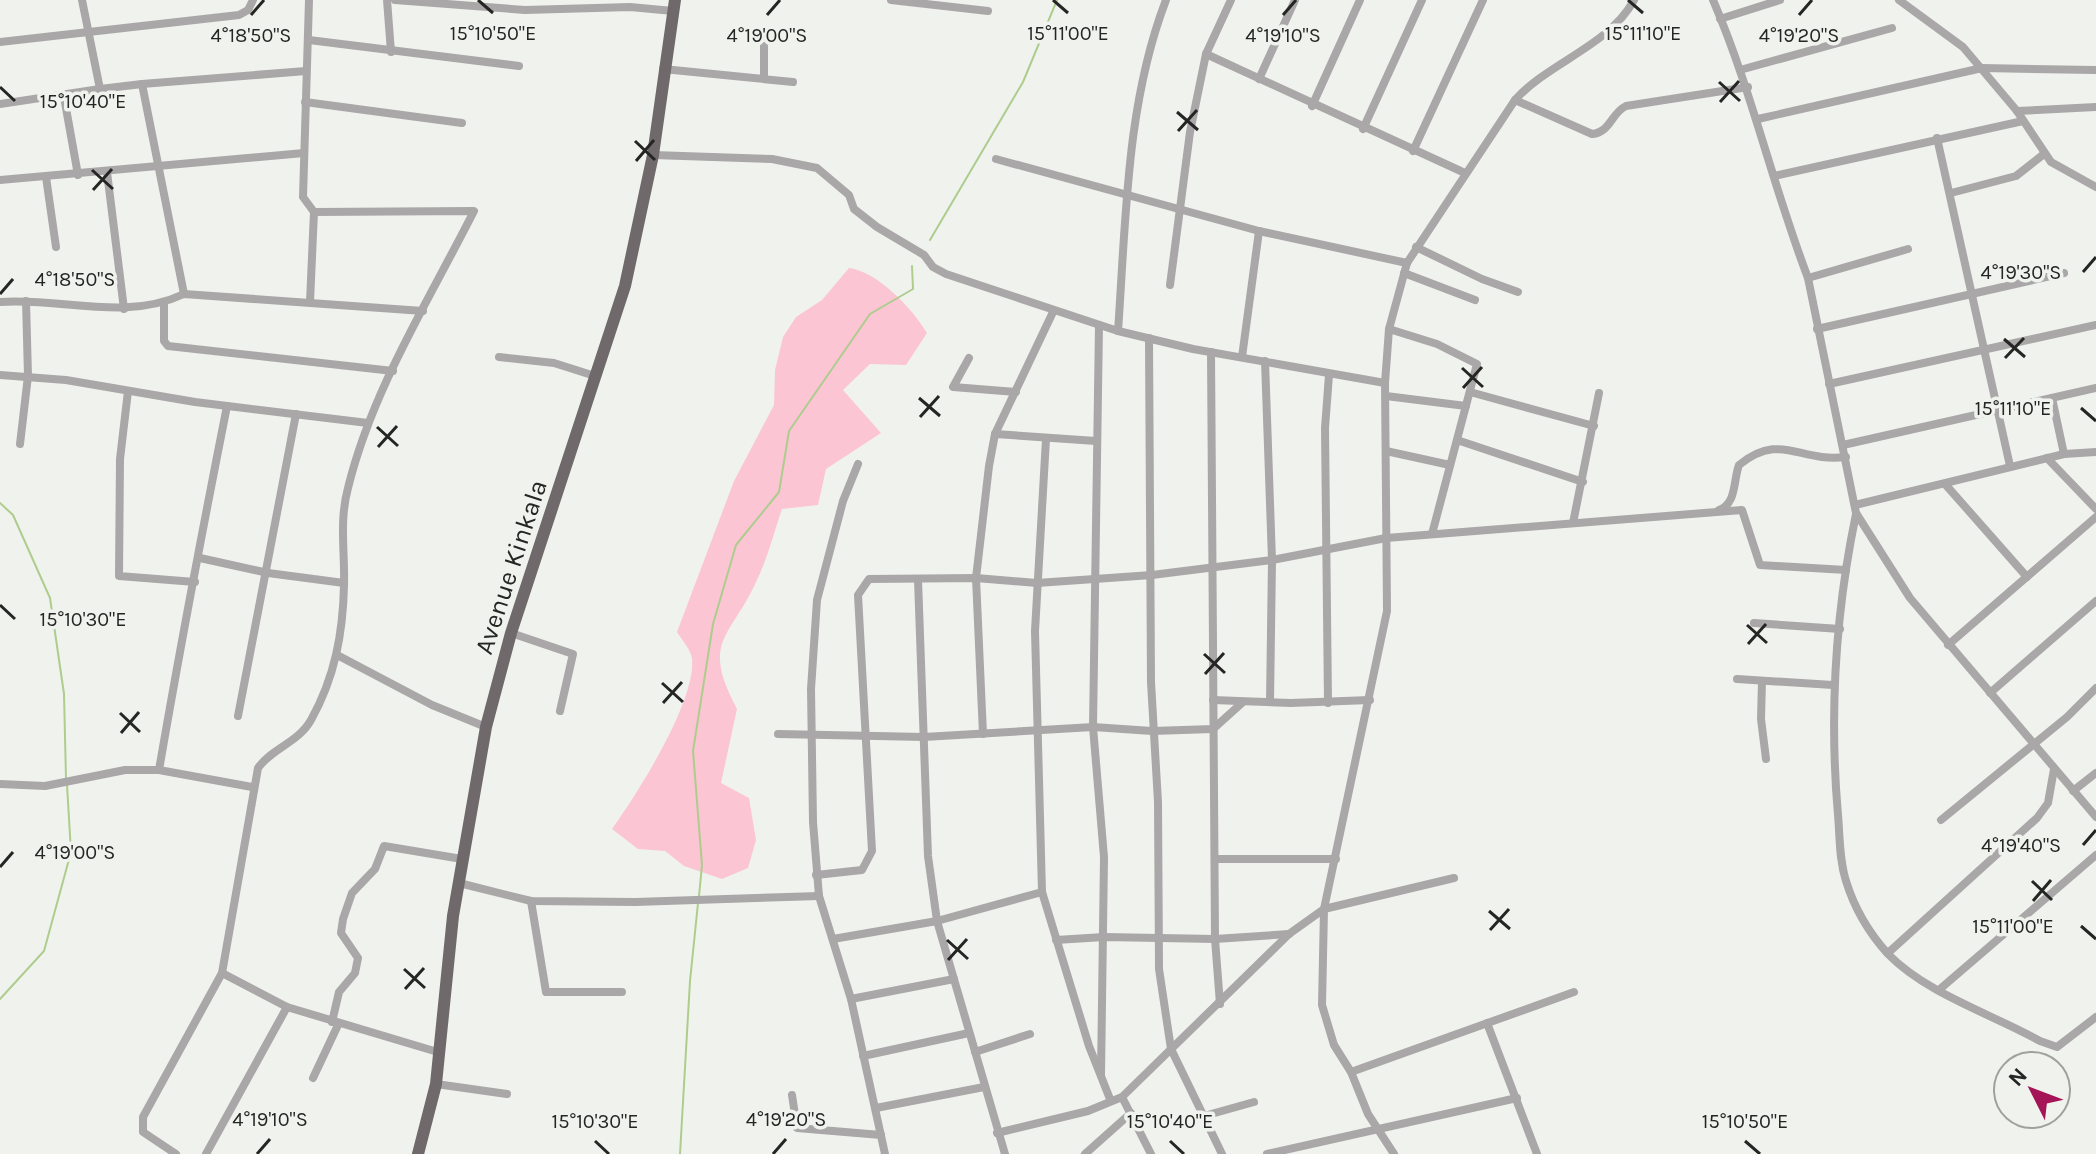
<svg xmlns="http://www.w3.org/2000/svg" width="2096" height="1154" viewBox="0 0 2096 1154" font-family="Karla,sans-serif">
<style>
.green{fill:#fbc5d4}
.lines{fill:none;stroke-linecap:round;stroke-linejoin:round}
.stream{stroke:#aecc8e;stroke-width:2}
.minor{stroke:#aaa7a8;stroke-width:8}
.primary{stroke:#6f696b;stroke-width:12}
.ticks{fill:none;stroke:#252624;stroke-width:3}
.labels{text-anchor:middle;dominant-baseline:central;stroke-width:7;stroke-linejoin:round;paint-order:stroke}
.street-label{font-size:26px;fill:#252624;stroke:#f0f3ed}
.ticks-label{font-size:20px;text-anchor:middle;fill:#252624;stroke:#f0f3ed;stroke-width:7;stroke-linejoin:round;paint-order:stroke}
</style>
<rect width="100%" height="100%" fill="#f0f3ed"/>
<path class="green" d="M849,268C878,272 912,308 927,333L906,365L870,364L843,390L881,433L826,469L818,505L782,509C774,532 768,557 757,580C731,638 700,640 737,709L721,783L749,798L756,840L748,868L722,879L684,866L665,851L638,849L612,829C637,794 696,702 692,659C691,650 682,640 677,632L734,481L774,405L775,370L783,337L796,317L822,300Z"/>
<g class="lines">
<g class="stream">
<polyline points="930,240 1023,82 1057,0"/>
<polyline points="0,503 13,515 50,598 64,694 66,779"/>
<polyline points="699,896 702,865 693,751 713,624 736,545 779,492 789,431 870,314 913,289 912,266"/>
<polyline points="0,999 44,951 71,852 67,785"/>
<polyline points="680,1154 690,981 698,903"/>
</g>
<g class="minor">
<polyline points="82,0 100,89 142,84 184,294"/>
<polyline points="309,0 303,197 314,212 310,302"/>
<polyline points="387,0 391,52"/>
<polyline points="395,0 525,10 630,7 673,11"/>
<polyline points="891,0 988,11"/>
<path d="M1713,0C1752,91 1773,187 1808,278L1856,513L1910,598L2096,817"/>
<polyline points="1899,0 1963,47 2017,111 2051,162 2096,187"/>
<polyline points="1720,19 1780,0"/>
<polyline points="309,40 519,66"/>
<polyline points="0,42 239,15 248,10 253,0"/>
<polyline points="1206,54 1465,173"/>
<polyline points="663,69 793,82"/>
<polyline points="1740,70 1892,28"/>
<polyline points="764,78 764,46"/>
<polyline points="1259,79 1295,0"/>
<polyline points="142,84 306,71"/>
<polyline points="64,97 78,175"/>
<path d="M1515,100L1592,134C1611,132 1611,113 1626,106L1748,87"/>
<polyline points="305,102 462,123"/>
<polyline points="0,104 100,89"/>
<polyline points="1312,106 1360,0"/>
<polyline points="2017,111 2096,107"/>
<polyline points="1758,119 1982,68 2096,70"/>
<polyline points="1363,129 1422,0"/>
<polyline points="1937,138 2010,466"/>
<polyline points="1413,151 1483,0"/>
<polyline points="653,155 772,159 817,168 849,195 854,209 877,227 924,255 933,267 946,274 1118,331 1193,349 1385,383"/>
<polyline points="996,159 1259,231 1407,263"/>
<polyline points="107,172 124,309"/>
<polyline points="1774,176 2023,121"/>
<polyline points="46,177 56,247"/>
<polyline points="0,180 304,153"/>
<polyline points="1951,193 2016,176 2044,154"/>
<polyline points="1416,247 1482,279 1518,292"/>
<polyline points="1404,273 1475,300"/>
<polyline points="1808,278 1908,249"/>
<polyline points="1170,285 1190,132 1206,54 1231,0"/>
<path d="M0,302C62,297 124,322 184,294L423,311"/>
<polyline points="164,303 164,341 168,346 393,371"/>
<polyline points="1099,325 1093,727 1104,857 1101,1075"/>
<polyline points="1389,329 1437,344 1477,364 1432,534"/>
<polyline points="1817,329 2064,273"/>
<path d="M1118,331C1126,220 1126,104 1166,0"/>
<polyline points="1149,338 1151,682 1158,802 1159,969 1171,1049 1222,1154"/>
<polyline points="1211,352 1215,939 1220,1004"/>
<polyline points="499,357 554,363 595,376"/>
<polyline points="1242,357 1259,231"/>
<polyline points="969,358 953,387 1016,392"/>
<polyline points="1265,361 1272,560 1270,702"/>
<polyline points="0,375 66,380 195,402 368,423"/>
<polyline points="1829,384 2096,325"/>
<polyline points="128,391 120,459 119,576 195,582"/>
<polyline points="1470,392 1594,426"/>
<polyline points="1386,396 1466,406"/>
<polyline points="2052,398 2064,454"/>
<polyline points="995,434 1096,441"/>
<polyline points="1046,439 1035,631 1042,892 1089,1046 1110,1099"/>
<polyline points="1457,440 1583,482"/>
<polyline points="20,444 28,376 26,301"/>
<polyline points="1843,445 2096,388"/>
<polyline points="1386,451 1450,465"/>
<polyline points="2047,458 2096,509"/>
<polyline points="858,464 843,501 817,600 811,689 813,822 819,896 851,999 885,1154"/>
<polyline points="1945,484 2027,577"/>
<polyline points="1855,505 2064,454 2096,452"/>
<path d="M1719,510C1737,503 1733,481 1739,465C1781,431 1799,463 1846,457"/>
<path d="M1856,514C1835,615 1829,712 1838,815C1840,837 1839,859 1846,881C1854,907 1869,933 1888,954C1927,994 1992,1014 2040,1041L2057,1047L2096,1017"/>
<polyline points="1573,523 1599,393"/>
<polyline points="200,558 268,573 344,583"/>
<polyline points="918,580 928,856 937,921 1005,1154"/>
<polyline points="1754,623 1840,629"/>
<polyline points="511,633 573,654 560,711"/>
<polyline points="1948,645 2096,517"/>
<polyline points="339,656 432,705 486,727"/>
<polyline points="1737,679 1833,685"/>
<polyline points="1762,681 1761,719 1766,759"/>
<polyline points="1990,693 2096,601"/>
<polyline points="1213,700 1291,703 1370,700"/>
<polyline points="1328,703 1325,428 1329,375"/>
<polyline points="238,716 296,414"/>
<polyline points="778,734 924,737 1093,727 1152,731 1213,729 1243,702"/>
<polyline points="983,734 976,578 989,466 995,434 1053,312"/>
<path d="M159,770C180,648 203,527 227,406"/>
<polyline points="0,784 45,786 125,770 159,770 252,787"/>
<polyline points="2073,791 2096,773"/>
<polyline points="1941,820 2067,717 2096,688"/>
<polyline points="1217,859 1336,859"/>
<polyline points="816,875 862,870 872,851 858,595 869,579 976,578 1037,583 1152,575 1272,560 1386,538 1742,510 1760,565 1846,570"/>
<polyline points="459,883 531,901 635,902 819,896"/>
<polyline points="531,901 546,992 622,992"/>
<polyline points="833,939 937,921 1042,892"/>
<polyline points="1056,940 1104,937 1215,939 1289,934"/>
<polyline points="1888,953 2037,818 2048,803 2054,769"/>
<polyline points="222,973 287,1007 441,1053"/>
<polyline points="1940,989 2096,855"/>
<polyline points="851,999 954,979"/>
<polyline points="332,1022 339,992 355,973 358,958 341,933 343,919 352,893 375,869 384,846 462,859"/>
<polyline points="1487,1023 1537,1154"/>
<polyline points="975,1052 1030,1034"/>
<polyline points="863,1056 969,1033"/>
<polyline points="1351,1072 1574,992"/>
<polyline points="313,1078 338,1025"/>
<polyline points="436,1084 507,1094"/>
<polyline points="792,1095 797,1128 881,1135"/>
<polyline points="1122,1097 1151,1154"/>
<polyline points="876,1108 984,1087"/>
<polyline points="1204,1116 1254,1102"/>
<polyline points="997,1133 1088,1111 1122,1097 1289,934 1324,909 1454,878"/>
<path d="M176,1154L143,1132V1117L222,973L258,768C272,748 298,743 311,720C335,677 343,633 344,585C345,552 339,521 348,488C372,390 429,300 474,211L314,212"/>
<polyline points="206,1154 287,1007"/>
<polyline points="1085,1154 1131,1113"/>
<polyline points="1267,1154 1517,1098"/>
<path d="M1394,1154L1368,1114L1351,1072L1334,1045L1322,1005L1324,909L1387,611L1385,383L1389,329L1407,263L1515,100C1549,62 1609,46 1634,0"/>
</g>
<polyline class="primary" points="418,1154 436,1084 453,916 486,727 511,633 625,286 653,155 675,0"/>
</g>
<path class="ticks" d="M478,0L493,13M1053,0L1068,13M1628,0L1643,13M251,15L264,0M767,15L780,0M1283,15L1296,0M1799,15L1812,0M1719,82L1740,101M0,87L15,101M1720,102L1739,81M1177,112L1198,130M1178,131L1197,110M635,141L655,160M636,161L654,140M92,170L113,189M93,190L112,169M2083,272L2096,257M0,294L13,279M2004,339L2025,357M2005,358L2024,338M1462,368L1483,387M1463,388L1482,367M919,398L940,416M2081,408L2096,421M920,417L939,396M377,427L398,446M378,447L397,426M0,605L15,619M1747,625L1767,643M1748,644L1766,624M1204,654L1225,673M1205,674L1224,653M662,683L683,702M663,703L682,682M120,713L140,732M121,733L139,712M2083,845L2096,830M0,867L13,852M2032,881L2052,900M2033,901L2051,880M1489,911L1510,929M2081,926L2096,939M1490,930L1509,909M947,940L968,959M948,960L967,939M404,969L425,988M405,989L424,968M595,1141L609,1154M1170,1141L1184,1154M1745,1141L1760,1154M257,1154L270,1139M773,1154L786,1139"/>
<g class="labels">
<g class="street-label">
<text transform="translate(511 567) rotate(-72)">Avenue Kinkala</text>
</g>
</g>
<g class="ticks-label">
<text x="493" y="40">15°10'50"E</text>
<text x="1068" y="40">15°11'00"E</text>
<text x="1643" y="40">15°11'10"E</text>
<text x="251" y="42">4°18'50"S</text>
<text x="767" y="42">4°19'00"S</text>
<text x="1283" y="42">4°19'10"S</text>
<text x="1799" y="42">4°19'20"S</text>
<text x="83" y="108">15°10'40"E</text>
<text x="2021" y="279">4°19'30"S</text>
<text x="75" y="286">4°18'50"S</text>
<text x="2013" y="415">15°11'10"E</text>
<text x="83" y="626">15°10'30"E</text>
<text x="2021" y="852">4°19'40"S</text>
<text x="75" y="859">4°19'00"S</text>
<text x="2013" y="933">15°11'00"E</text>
<text x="270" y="1126">4°19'10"S</text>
<text x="786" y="1126">4°19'20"S</text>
<text x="595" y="1128">15°10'30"E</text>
<text x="1170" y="1128">15°10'40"E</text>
<text x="1745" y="1128">15°10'50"E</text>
</g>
<g transform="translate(2032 1090) rotate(312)"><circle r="38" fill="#f0f3ed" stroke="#9fa19d" stroke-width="2"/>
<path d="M0-6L14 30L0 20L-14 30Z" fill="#a41457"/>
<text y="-12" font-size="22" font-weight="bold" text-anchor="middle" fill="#252624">N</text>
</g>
</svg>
